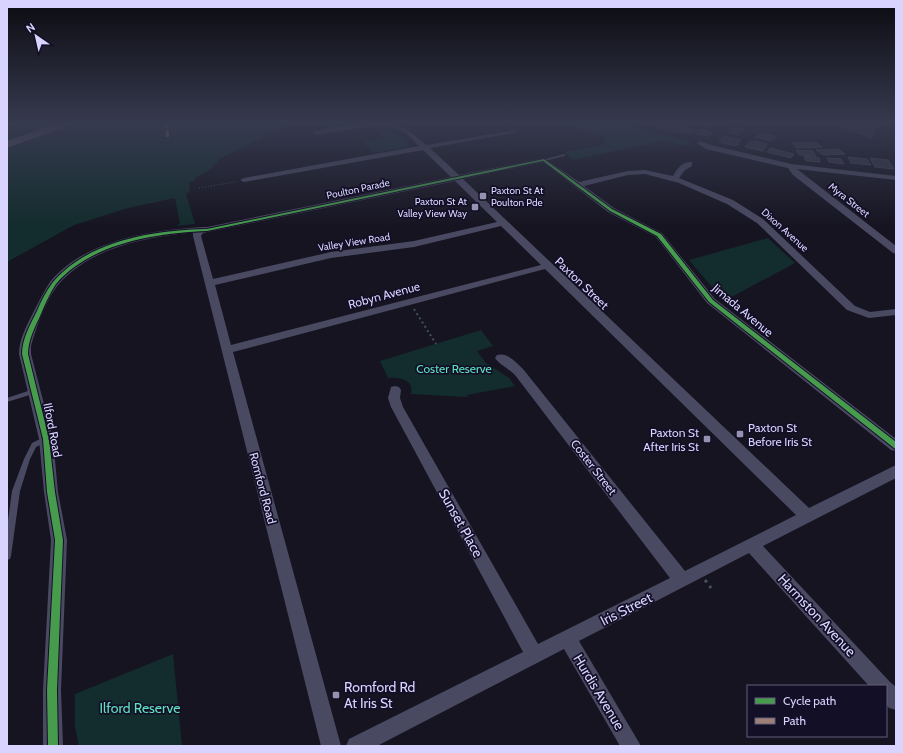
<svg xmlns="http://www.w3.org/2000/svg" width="903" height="753" viewBox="0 0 903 753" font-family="Cabin,sans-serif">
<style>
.green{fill:#132c2d}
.building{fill:#343243;stroke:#433f54}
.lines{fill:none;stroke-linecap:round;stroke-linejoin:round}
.path-far2{stroke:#44505f;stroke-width:1;stroke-dasharray:1 2;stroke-linecap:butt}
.path-far1{stroke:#44505f;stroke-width:2;stroke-dasharray:2 3;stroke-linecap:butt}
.path{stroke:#44505f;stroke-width:3;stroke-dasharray:3 4.5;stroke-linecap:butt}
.service{fill:#4a4962;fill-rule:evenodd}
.minor{fill:#4a4962;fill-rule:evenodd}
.primary{fill:#5e5373;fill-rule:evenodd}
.quiet{stroke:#9e8076;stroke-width:3;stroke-dasharray:6 3;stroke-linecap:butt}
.cycleway-casing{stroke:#130f26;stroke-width:2}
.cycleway{fill:#469c4c;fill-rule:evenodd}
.poi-dot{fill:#9591b1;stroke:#130f26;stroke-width:1.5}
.labels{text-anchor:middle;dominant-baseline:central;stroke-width:3.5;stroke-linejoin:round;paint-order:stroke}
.far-street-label{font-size:10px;fill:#d9d4ff;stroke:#130f26}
.far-poi-label{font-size:10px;fill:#d9d4ff;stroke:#130f26;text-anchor:start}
.street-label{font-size:12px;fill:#d9d4ff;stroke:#130f26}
.park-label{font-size:12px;fill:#5fe0c0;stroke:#130f26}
.poi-label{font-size:12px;fill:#d9d4ff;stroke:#130f26;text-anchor:start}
.near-street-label{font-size:14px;fill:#d9d4ff;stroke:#130f26}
.near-poi-label{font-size:14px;fill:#d9d4ff;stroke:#130f26;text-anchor:start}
.near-park-label{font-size:14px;fill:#5fe0c0;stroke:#130f26}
</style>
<rect width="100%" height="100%" fill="#161421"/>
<g class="green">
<polygon points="7,122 59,122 7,142"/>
<polygon points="76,122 293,122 221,158 211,169 195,178 195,180 189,183 190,191 186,194 195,224 176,226 180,223 175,198 128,208 74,225 7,262 7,148"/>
<polygon points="552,122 612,122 690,141 689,146 662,141 573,160 564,152 604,144 605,138 578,128"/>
<path d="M374,129C392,128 397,132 409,144L407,147L373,153L363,142L384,138Z"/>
<polygon points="768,238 795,263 724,301 689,260"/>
<path d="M481,330L493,346L477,351L486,363L509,378L515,386L467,395L468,397L411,394C415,379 398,377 388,378L380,361Z"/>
<polygon points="173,654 182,746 79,746 75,727 75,694"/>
</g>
<g class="building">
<polygon points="664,122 676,125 669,131 656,128"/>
<polygon points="691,122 703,122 712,124 709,127"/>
<polygon points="742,122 764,122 765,126 742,124"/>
<polygon points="848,122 878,122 872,138 845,128"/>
<polygon points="678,126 686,128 681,132 673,131"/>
<polygon points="733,127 743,129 738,135 727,132"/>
<polygon points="686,128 694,129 690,134 681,132"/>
<polygon points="700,129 713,132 709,136 696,134"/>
<polygon points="763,133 777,137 770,141 755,137"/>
<polygon points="724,136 732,138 727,144 719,142"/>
<polygon points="732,138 741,140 736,146 727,144"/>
<polygon points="750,141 758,142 754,149 745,147"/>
<polygon points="758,142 767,144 763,151 754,149"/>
<polygon points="792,143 817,143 822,147 797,148"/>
<polygon points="770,148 794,154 791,158 767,152"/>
<polygon points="838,149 845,154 824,155 816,150"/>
<polygon points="796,150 813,151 816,156 799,155"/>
<polygon points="804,156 819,158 820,162 806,161"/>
<polygon points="848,157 867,159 871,165 851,163"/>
<polygon points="827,158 841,159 844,164 829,162"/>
<polygon points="870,158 888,160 894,169 875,167"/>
</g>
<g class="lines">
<g class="path-far2">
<polyline points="840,122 842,125 840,126"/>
<polyline points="199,188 235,182"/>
</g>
<polyline class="path-far1" points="414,309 436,344"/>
<polyline class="path" points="705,580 711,588"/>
<g class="service">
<polygon points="564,154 565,154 565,156 544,161 542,160"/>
<polygon points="34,389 36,389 37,391 36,393 7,402 7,398"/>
<polygon points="46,436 48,437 49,439 48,441 36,447 30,459 20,491 11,556 10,559 7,560 7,528 12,491 24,459 32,443"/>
</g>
<g class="minor">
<path d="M372,123C398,123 407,127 426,145L516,130V132L514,133L430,148L459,175L544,158L579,182L628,171L645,170L673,176C677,169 682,161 692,162V166L685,170L679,178L733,200L763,219L855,306L870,312L896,309V315L869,318L847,310L757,223L727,204L679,183L645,174L628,175L584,186L614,208L662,233L715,299L896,439V451L891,450L707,303L656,237L608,212L543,162L463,179L809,508L896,465V478L763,546L890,682L896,687V710L889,708L886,704V686H869L749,553L579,641L641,746H620L564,649L377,746H346L349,739L523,652L391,407L388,398L391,387L395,386L399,387L401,390L400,398L403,407L538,644L670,578L515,375C509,369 499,364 495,358L497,355C507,352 516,362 523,369L685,571L796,515L545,269L233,352L341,746H321L193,236V233H188C142,238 90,248 58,285C46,300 36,328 31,346V354L53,439L58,492L67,540L61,690L63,746H43V690L51,540L44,492L39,439L19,354C19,339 27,325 34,311C39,301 44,291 50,282C85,239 156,229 207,227L451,177L423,150L244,182L240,180L244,178L419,146C413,140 406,132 397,129C378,122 337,132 316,135L313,133C321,127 360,124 372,123ZM455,181L497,222L414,241L331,252L213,279L201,236L203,233ZM501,226L541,265L231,345L215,285L331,258L414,247Z"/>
<polygon points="700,141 711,145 791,164 896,176 896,180 797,169 896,246 896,254 893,253 793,175 788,168 706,149 697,143"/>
</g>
<polygon class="primary" points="59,122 74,122 73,124 7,148 7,141"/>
<g class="quiet">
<polyline points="155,122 164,122"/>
<polyline points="166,122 168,140"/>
<polyline points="7,125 15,122"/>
</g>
<defs>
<path id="cycleway" d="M544,159L612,209L661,234L713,300L896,442V449L894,448L709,302L657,236L610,211L543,161L207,231C156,233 91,243 56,284C50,293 45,304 41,314C35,327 28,340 28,354L49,439L55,492L63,540L57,690L58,746H48L47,690L55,540L47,492L43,439L22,354C22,339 30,325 37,311C41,301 46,291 53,282C89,240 155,230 207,229Z"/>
</defs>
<use href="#cycleway" class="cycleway-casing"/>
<use href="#cycleway" class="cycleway"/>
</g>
<linearGradient id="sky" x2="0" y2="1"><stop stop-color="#0c0b12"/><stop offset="0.54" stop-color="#363a4e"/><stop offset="1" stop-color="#363a4e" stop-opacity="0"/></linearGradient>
<rect width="903" height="227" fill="url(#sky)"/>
<g class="poi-dot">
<rect x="479" y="192" width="8" height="8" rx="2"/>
<rect x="471" y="203" width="8" height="8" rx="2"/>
<rect x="736" y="430" width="8" height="8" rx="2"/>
<rect x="703" y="435" width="8" height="8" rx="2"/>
<rect x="332" y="691" width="8" height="8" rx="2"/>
</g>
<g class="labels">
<g class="far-street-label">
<text transform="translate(358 189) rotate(-12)">Poulton Parade</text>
<text transform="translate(849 200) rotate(38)">Myra Street</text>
<text transform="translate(785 230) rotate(42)">Dixon Avenue</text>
<text transform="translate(354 242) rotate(-9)">Valley View Road</text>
</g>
<g class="far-poi-label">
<text x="491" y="190">Paxton St At<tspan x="491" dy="12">Poulton Pde</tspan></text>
<text x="467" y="201" text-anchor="end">Paxton St At<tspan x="467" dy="12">Valley View Way</tspan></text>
</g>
<g class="street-label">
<text transform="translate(582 283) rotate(44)">Paxton Street</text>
<text transform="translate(384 295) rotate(-15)">Robyn Avenue</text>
<text transform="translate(743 310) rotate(40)">Jimada Avenue</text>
<text transform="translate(53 430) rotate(79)">Ilford Road</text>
<text transform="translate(594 467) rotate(52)">Coster Street</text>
<text transform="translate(263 488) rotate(75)">Romford Road</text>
</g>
<g class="park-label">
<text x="454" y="368">Coster Reserve</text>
</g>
<g class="poi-label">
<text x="748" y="427">Paxton St<tspan x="748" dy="14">Before Iris St</tspan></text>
<text x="699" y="432" text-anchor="end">Paxton St<tspan x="699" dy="14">After Iris St</tspan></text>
</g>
<g class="near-street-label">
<text transform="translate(461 523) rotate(61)">Sunset Place</text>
<text transform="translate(626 609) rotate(-27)">Iris Street</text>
<text transform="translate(817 615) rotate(47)">Harmston Avenue</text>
<text transform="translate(599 692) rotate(59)">Hurdis Avenue</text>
</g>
<g class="near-poi-label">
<text x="344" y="687">Romford Rd<tspan x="344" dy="16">At Iris St</tspan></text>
</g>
<g class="near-park-label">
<text x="140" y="708">Ilford Reserve</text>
</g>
</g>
<rect width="903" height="753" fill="none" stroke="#d9d4ff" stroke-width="16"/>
<rect x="747" y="685" width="140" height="52" fill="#130f26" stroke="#625e7d"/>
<rect x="755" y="698" width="20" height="6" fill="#469c4c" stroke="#625e7d"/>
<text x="783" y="705" font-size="12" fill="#d9d4ff">Cycle path</text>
<rect x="755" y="718" width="20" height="6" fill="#9e8076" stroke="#625e7d"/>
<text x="783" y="725" font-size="12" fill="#d9d4ff">Path</text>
<g transform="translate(36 36) rotate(326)" stroke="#130f26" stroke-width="3" paint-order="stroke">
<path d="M0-3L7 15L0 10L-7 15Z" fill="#d9d4ff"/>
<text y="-6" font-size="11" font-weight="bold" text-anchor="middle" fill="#d9d4ff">N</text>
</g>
</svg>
